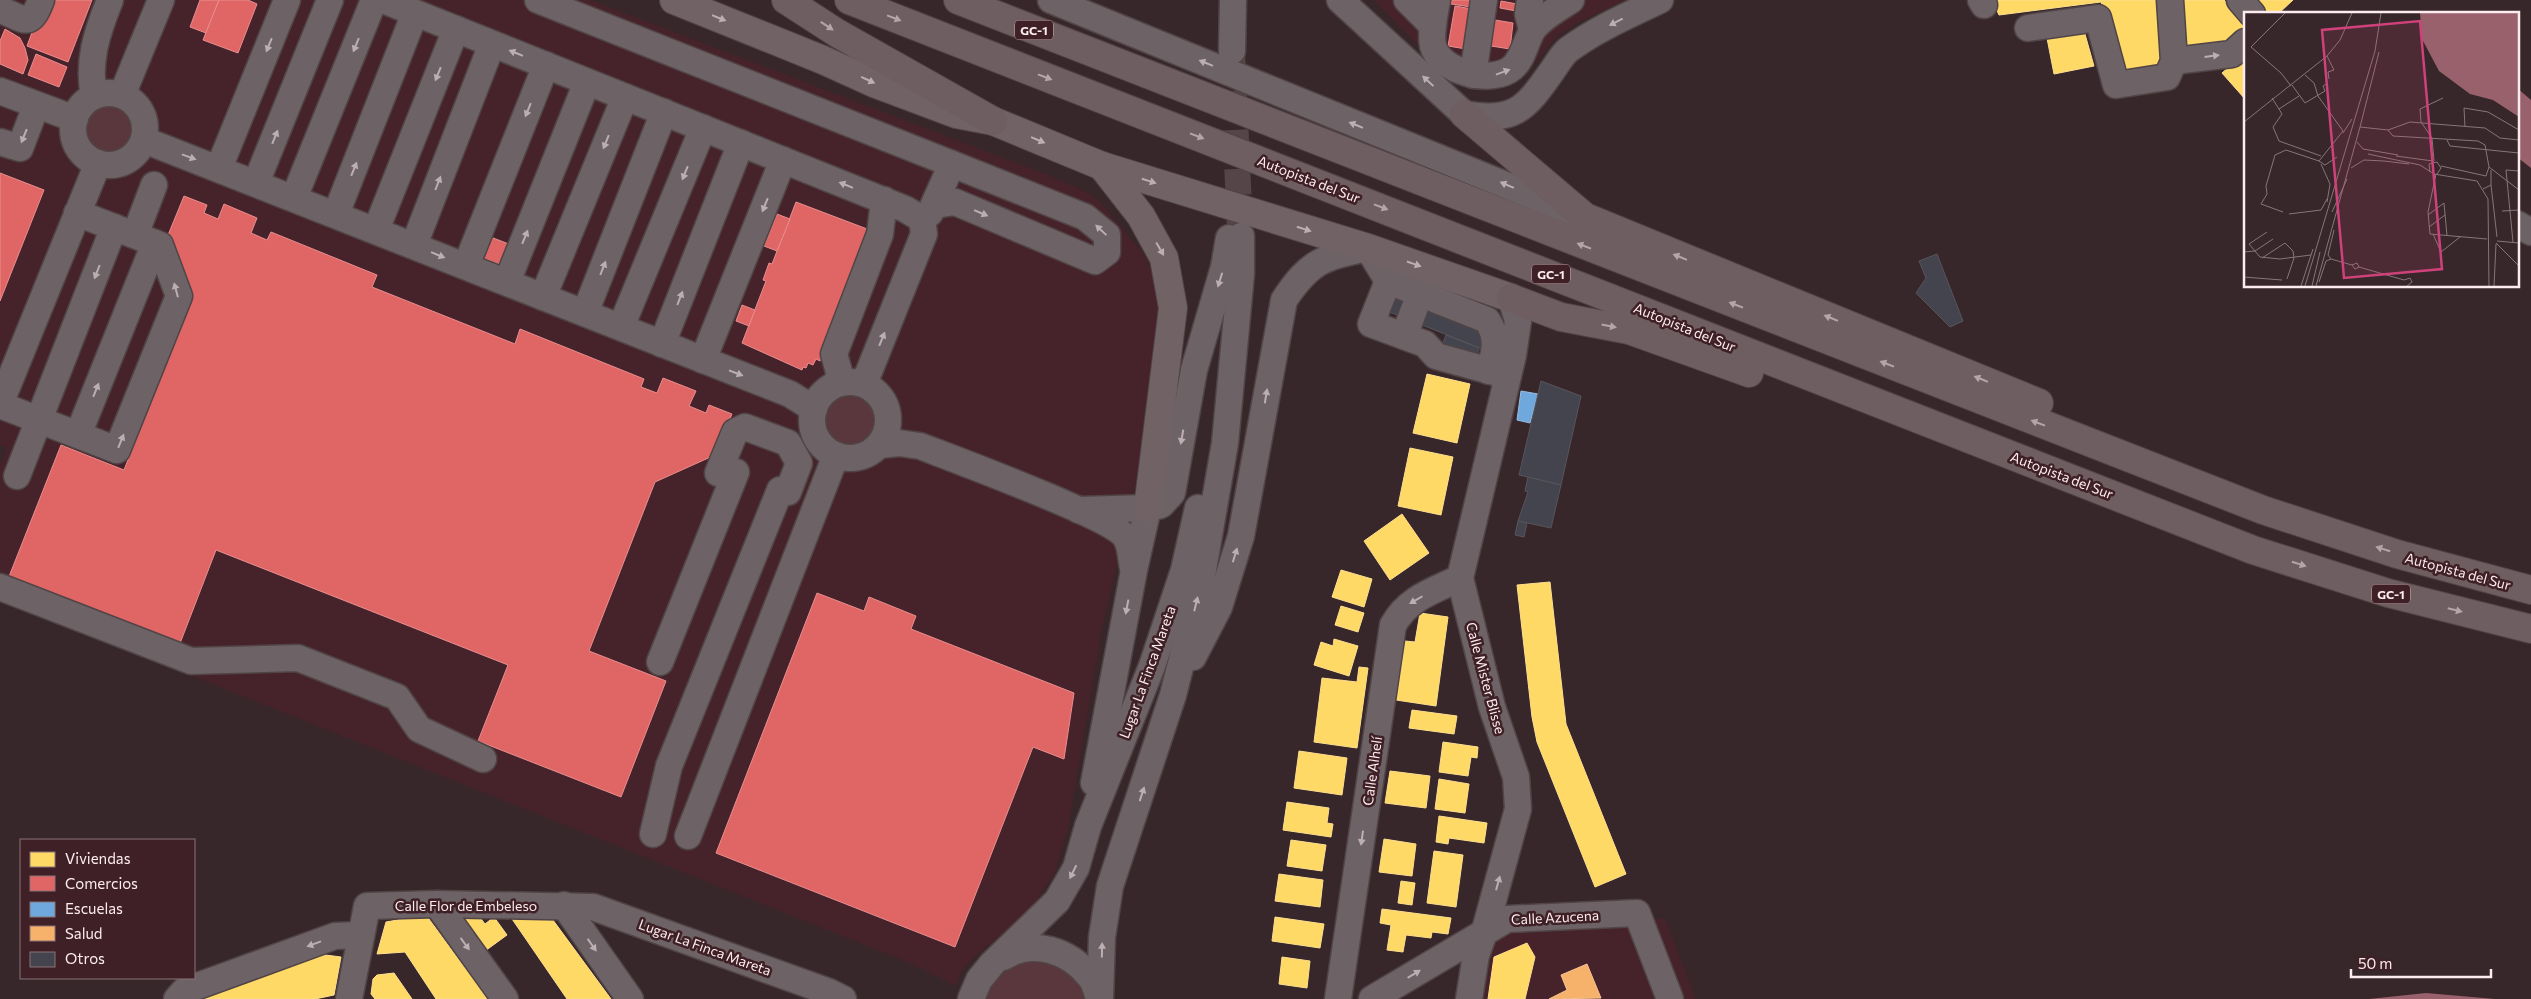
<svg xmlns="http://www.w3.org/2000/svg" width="2531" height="999" viewBox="0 0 2531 999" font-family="Commissioner,sans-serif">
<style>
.built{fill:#46232a}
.green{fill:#5a373d}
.water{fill:#99616c}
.homes{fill:#ffd966;stroke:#fedf8f}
.shops{fill:#e06666;stroke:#e98e8f}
.schools{fill:#6fa8dc;stroke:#9abce2}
.health{fill:#f6b26b;stroke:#f8c393}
.building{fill:#43444d;stroke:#57555b}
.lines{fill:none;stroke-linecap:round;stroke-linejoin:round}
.minor-tunnel{stroke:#554548;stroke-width:26;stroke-dasharray:26 13;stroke-linecap:butt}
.minor-casing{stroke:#514446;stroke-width:29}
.major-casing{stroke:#514446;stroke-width:30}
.highway-casing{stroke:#514446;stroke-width:30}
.minor{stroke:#6d6265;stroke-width:26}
.major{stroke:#716265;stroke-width:28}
.highway{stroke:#6e5e61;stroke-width:28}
.oneway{fill:#beaeb1}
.oneway2{fill:#b6a5a8}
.oneway3{fill:#bcaeb1}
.labels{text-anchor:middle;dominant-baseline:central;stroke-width:5;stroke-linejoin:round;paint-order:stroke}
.shield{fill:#3e2026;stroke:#c4afb3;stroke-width:1}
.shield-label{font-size:12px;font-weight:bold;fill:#fdecef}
.street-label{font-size:14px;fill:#fdecef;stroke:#3e2026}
.inset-road{fill:none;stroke:#867679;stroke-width:1}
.view{fill:#ce4279;fill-opacity:0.15;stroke:#ce4279;stroke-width:2.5}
.inset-edge{fill:none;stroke:#fdecef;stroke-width:2.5}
</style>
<rect width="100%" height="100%" fill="#37272a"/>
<g class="built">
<polygon points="0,0 590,0 1048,175 1089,193 1099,201 1143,253 1152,271 1160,308 1158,364 1135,486 1102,629 1068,829 1055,872 1028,913 976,955 960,973 956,986 910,963 0,599 0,467 7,448 0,445"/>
<polygon points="1374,0 1625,0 1579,22 1557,36 1533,65 1511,79 1441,68"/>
<polygon points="1665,918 1696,999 1479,999 1491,939 1504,930"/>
</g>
<g class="green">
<circle cx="109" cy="130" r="24"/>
<circle cx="850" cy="421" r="25"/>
<path d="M1030,960C1060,964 1074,969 1086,999H986C995,977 1007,966 1030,960Z"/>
</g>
<g class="water">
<polygon points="2517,88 2531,100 2531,168 2517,157"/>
<polygon points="2426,993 2495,999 2369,999"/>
</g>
<g class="homes">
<polygon points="1992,0 2157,0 2162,65 2128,77 2101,2 1999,15"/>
<polygon points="2179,0 2224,0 2245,22 2245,29 2227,43 2181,47"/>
<polygon points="2255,0 2293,0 2278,14 2266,14"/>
<polygon points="2083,27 2094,66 2054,74 2046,33"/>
<polygon points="2245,53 2245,99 2222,73"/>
<polygon points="1427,374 1470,384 1457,443 1413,433"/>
<polygon points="1410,448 1453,457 1441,515 1398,506"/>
<polygon points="1402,514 1429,553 1390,580 1364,541"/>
<polygon points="1341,570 1372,579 1364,607 1332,597"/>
<polygon points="1550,582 1566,724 1626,874 1595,887 1537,742 1532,717 1517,585"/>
<polygon points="1341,606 1364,613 1358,632 1335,625"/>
<polygon points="1420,613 1448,617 1436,706 1396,700 1405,641 1415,642"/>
<polygon points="1334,639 1358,646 1349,676 1314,665 1321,642 1333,646"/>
<polygon points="1359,667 1368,668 1357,748 1314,742 1322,678 1357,682"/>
<polygon points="1412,710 1457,716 1454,734 1409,728"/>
<polygon points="1443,742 1478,747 1477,758 1471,757 1468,776 1439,772"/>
<polygon points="1299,751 1347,758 1342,795 1294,788"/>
<polygon points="1390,771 1430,776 1426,808 1385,803"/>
<polygon points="1439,779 1469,784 1465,813 1435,809"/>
<polygon points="1287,802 1329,808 1327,823 1333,824 1331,837 1283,830"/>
<polygon points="1439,816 1487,823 1484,843 1449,838 1448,844 1436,842"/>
<polygon points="1384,839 1416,844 1412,876 1379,872"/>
<polygon points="1291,840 1326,845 1322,871 1287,866"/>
<polygon points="1434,851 1463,855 1456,907 1427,903"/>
<polygon points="1279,874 1323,880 1320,907 1275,901"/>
<polygon points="1401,881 1415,883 1412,905 1398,903"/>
<polygon points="1382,909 1451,918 1448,934 1432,932 1431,938 1406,935 1403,952 1387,950 1391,925 1380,923"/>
<polygon points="475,911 485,924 494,917 507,935 485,951 462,920"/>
<polygon points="426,915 488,999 436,999 405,952 377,954 386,922"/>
<polygon points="510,916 550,916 611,999 567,999"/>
<polygon points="1275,917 1324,924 1320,948 1272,941"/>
<polygon points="1527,943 1535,957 1525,999 1488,999 1494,957"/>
<polygon points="318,954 341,957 334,995 315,999 196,999"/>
<polygon points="1282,957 1310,961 1307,988 1279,984"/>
<polygon points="394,973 412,999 375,999 371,994 373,979 377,975"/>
</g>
<g class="shops">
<polygon points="44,0 92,0 68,62 27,46"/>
<polygon points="200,0 219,0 206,33 190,27"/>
<polygon points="219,0 248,0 257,4 238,53 203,40"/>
<polygon points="1452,0 1472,0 1471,7 1451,4"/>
<polygon points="1501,1 1517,4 1516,11 1500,8"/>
<polygon points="1455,6 1472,9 1466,49 1448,46"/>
<polygon points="1495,20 1513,23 1510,49 1491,46"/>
<polygon points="5,29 20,38 25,48 28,60 23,74 0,64 0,41"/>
<polygon points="36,54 67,67 59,87 28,75"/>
<polygon points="0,173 44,190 0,301"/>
<polygon points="184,196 207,205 204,213 218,219 224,204 257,218 251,233 267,240 271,232 377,275 372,287 515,344 520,329 644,379 641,387 657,393 663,378 696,391 689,406 706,413 709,405 732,414 715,455 655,482 589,651 666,681 621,797 478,741 508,665 216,550 179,646 8,579 61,445 124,470 191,299 166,240"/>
<polygon points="796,202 875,232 820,361 816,359 813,365 808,363 806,368 803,367 802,370 742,343 766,281 763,280 769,263 772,264"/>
<polygon points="777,214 790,219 777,251 764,246"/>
<polygon points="488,236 514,246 506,267 480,257"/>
<polygon points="742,305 755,310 749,326 736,321"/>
<polygon points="817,593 864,611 869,597 916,616 911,629 1074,693 1064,759 1033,747 955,947 716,853"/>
</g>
<polygon class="schools" points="1521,391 1538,394 1530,423 1517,420"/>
<polygon class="health" points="1587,964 1601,998 1549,999 1567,990 1561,975"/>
<g class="building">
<polygon points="1937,254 1963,321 1950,327 1916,293 1926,278 1919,261"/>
<polygon points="1389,292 1497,334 1490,352 1382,309"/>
<polygon points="1446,335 1479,348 1473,364 1440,350"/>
<polygon points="1541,381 1581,396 1561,485 1519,475"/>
<polygon points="1528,477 1561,485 1551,528 1518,521 1528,492 1525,491"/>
<polygon points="1518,521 1527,523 1524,537 1515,535"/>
</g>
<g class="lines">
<polyline class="minor-tunnel" points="1232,52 1240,228"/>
<defs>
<g id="minor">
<polyline points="383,0 905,209 922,219"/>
<polyline points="538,0 952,164 930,213 922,219"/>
<polyline points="1051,0 1577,214"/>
<path d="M1340,0L1464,114C1514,122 1524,111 1552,71C1557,64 1562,55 1568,50C1596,29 1629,15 1660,0"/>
<polyline points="1407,0 1433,26"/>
<path d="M1437,0C1435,14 1430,32 1433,46C1440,72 1492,85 1512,68C1523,59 1525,43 1532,31C1540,18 1558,9 1571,0"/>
<polyline points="1530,0 1528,14 1532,30"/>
<polyline points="1981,0 1984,5"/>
<polyline points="2240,0 2252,14"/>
<path d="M1,10C26,20 30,29 41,0"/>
<polyline points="2028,28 2098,18 2116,85 2167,77 2174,61 2170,0"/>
<polyline points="1232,51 1233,0"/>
<polyline points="2174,61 2232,54 2245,42"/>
<polyline points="1473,75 1484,0"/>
<polyline points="0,91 75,119"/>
<circle cx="109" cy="129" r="36"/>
<polyline points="122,95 161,0"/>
<path d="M94,96C87,62 97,32 110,0"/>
<polyline points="144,140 790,394 814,409"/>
<polyline points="0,142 20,148 36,106"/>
<polyline points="219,168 287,0"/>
<polyline points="256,183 330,0"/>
<polyline points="294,198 374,0"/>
<polyline points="935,205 955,202 1095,261 1107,252 1107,235 1085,217 952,164"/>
<polyline points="336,214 415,13"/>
<polyline points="2517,224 2531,232"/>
<polyline points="376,230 456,29"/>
<polyline points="135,235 154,185"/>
<polyline points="414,245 492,44"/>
<polyline points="466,266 546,65"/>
<polyline points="1388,281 1371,324 1425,344 1436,356 1505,375"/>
<polyline points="507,282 587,82"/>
<polyline points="543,297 625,97"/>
<polyline points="585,313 664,112"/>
<polyline points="621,327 703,128"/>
<polyline points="1404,336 1420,294"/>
<polyline points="662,344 741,143"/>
<polyline points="703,360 783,160"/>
<circle cx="850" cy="420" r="38"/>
<polyline points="838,383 839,372 834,354 880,234 884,200"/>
<polyline points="864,384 924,234 922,219"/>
<polyline points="0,404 98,163"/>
<polyline points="0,405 117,450 179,296 160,245 77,213"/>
<polyline points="78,435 155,243"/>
<path d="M879,445L899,443L920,446C951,458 1114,518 1126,538C1131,546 1131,560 1133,568"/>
<polyline points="718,473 735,432 745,427 788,443 799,463 788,492"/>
<polyline points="17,476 114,227"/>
<polyline points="1079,510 1148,508 1161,505 1172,493 1194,370 1224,267 1229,238"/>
<polyline points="0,587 191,661 298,658 397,697 419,729 483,759"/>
<path d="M1193,657L1219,607L1241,536L1284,300C1310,261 1323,257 1368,248L1388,281L1487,320C1499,338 1495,352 1489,371"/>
<polyline points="660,662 736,472"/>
<polyline points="1094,783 1134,570 1148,508"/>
<polyline points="653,834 669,766 780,490"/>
<polyline points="688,836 836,455"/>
<polyline points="437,904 505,999"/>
<polyline points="564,905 630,999"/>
<path d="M1004,957C1033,938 1070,951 1090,977C1095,983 1097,992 1099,999"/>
<polyline points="177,999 184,991 335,936 361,935"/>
<polyline points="349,999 367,906 437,904 593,907 829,992 843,999"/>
<polyline points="971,999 979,980 992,964 1057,901 1076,868 1088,826 1152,666 1184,570 1198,508"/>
<polyline points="1100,999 1102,937 1110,886 1173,695 1199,593 1225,443 1241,274 1241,236"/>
<path d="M1338,999L1393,625C1408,598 1433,591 1460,578"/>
<polyline points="1372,999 1507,919 1637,913 1670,999"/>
<polyline points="1469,999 1476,955 1485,930 1518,809 1516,777 1492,707 1460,578 1513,355 1518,321 1511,298"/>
</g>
<g id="major">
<polyline points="674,0 823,60 876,84 956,114 993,121 1102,166 1368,248 1511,298"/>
<polyline points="1102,166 1141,216 1164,258 1173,308 1148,508"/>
</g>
<g id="highway">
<polyline points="786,0 837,33 993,121"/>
<polyline points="849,0 2253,550 2388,593 2531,629"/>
<polyline points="958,0 2263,510 2397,554 2531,590"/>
<polyline points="1464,114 1585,217 2039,403"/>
<polyline points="1511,298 1561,317 1629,330 1749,373"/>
</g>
</defs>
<use href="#minor" class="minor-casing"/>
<use href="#major" class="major-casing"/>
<use href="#highway" class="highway-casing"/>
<use href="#minor" class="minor"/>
<use href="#major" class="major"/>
<use href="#highway" class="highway"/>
</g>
<defs><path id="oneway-solid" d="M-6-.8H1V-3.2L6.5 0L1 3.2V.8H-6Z" transform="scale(1.25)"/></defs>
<g class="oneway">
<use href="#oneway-solid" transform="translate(719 18) rotate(22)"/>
<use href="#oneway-solid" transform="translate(868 80) rotate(25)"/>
<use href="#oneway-solid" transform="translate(1038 140) rotate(23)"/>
<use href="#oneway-solid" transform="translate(1149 181) rotate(17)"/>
<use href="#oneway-solid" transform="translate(1304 229) rotate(17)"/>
<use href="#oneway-solid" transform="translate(1160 249) rotate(60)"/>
<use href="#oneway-solid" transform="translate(1414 264) rotate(19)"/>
</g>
<g class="oneway2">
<use href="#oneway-solid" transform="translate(894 18) rotate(21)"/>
<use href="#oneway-solid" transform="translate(827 26) rotate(33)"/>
<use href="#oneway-solid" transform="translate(1045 77) rotate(21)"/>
<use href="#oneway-solid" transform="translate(1197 136) rotate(21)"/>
<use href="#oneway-solid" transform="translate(1381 207) rotate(21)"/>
<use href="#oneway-solid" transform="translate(1584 246) rotate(-159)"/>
<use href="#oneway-solid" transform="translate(1680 257) rotate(-158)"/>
<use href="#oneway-solid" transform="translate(1736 305) rotate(-159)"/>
<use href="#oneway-solid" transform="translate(1831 318) rotate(-158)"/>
<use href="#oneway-solid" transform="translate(1609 326) rotate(11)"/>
<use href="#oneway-solid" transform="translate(1887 364) rotate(-159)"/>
<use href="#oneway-solid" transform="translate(1981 379) rotate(-158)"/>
<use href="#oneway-solid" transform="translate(2038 423) rotate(-159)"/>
<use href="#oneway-solid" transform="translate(2383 549) rotate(-162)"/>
<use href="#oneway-solid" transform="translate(2299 564) rotate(18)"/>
<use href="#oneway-solid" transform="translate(2455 610) rotate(14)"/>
</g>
<g class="oneway3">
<use href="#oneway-solid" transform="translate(1616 22) rotate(153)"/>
<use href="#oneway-solid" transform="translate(269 45) rotate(112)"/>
<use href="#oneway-solid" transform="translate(356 45) rotate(112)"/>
<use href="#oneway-solid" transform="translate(516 53) rotate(-158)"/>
<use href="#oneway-solid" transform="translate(2212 56) rotate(-7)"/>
<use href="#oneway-solid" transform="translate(1206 63) rotate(-158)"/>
<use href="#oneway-solid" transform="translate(1503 72) rotate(-20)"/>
<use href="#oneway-solid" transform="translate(438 74) rotate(112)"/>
<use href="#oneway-solid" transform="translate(1428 81) rotate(-137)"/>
<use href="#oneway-solid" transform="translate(528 110) rotate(112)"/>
<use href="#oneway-solid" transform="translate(1356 125) rotate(-158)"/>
<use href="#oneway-solid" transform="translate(24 136) rotate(112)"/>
<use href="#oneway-solid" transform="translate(275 137) rotate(-68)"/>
<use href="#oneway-solid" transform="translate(606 142) rotate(112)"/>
<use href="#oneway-solid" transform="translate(189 157) rotate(20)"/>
<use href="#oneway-solid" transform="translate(354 169) rotate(-68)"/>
<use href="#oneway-solid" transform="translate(685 173) rotate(112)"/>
<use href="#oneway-solid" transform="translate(438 183) rotate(-69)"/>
<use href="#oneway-solid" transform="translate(846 185) rotate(-158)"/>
<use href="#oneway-solid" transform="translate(1507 185) rotate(-157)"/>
<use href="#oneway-solid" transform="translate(765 205) rotate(112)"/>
<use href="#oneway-solid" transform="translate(981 213) rotate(23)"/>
<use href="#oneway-solid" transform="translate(1101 230) rotate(-137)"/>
<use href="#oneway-solid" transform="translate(525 237) rotate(-68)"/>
<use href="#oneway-solid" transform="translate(438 255) rotate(22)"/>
<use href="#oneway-solid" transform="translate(603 268) rotate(-69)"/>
<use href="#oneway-solid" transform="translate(97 272) rotate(111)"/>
<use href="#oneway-solid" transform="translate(1220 280) rotate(107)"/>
<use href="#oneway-solid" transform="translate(176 290) rotate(-105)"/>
<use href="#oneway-solid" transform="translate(680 298) rotate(-69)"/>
<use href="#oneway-solid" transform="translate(882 339) rotate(-68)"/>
<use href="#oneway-solid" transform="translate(736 373) rotate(21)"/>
<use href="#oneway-solid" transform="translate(96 390) rotate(-68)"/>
<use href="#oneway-solid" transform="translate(1266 396) rotate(-81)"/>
<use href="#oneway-solid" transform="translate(1182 437) rotate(100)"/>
<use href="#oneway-solid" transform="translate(121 441) rotate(-68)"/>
<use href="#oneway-solid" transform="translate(1235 555) rotate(-73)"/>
<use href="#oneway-solid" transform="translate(1416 600) rotate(150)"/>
<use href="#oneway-solid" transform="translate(1196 604) rotate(-76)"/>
<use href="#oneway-solid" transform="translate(1127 607) rotate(101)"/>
<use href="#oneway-solid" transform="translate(1142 794) rotate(-72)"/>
<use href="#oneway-solid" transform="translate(1362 838) rotate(98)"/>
<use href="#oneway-solid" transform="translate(1073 872) rotate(116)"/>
<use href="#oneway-solid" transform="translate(1498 883) rotate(-75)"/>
<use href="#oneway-solid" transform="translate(314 944) rotate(160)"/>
<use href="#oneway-solid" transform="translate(465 944) rotate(54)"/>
<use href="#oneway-solid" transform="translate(592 945) rotate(55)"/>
<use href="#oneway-solid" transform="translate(1102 950) rotate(-89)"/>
<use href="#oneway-solid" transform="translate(1414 974) rotate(-31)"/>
</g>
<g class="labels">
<g class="shield">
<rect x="1015" y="20.5" width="38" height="19" rx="4"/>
<rect x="1532" y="264.5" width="38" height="19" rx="4"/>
<rect x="2372" y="584.5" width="38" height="19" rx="4"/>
</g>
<g class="shield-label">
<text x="1034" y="30">GC-1</text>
<text x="1551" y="274">GC-1</text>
<text x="2391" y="594">GC-1</text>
</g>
<g class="street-label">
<text transform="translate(1309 179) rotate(21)">Autopista del Sur</text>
<text transform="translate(1685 327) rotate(22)">Autopista del Sur</text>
<text transform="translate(2062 475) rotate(21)">Autopista del Sur</text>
<text transform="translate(2458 571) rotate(15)">Autopista del Sur</text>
<text transform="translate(1147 672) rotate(-70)">Lugar La Finca Mareta</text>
<text transform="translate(1486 678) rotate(75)">Calle Mister Blisse</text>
<text transform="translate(1372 771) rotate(-82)">Calle Alhelí</text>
<text x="466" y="905">Calle Flor de Embeleso</text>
<text transform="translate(1555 917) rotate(-3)">Calle Azucena</text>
<text transform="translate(705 947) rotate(20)">Lugar La Finca Mareta</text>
</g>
</g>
<g transform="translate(2244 12)">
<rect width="275" height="275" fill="#37272a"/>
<path d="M176,1H275V105L249,88L226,82L195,59L178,27Z" fill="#99616c"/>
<path class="inset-road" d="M41,1L7,35L37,61L47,74M83,44L90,58L84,60L85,67M61,63L70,71L74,84L99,119L75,149L81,153L93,145M48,73L61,91L81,79L79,74L84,71M28,86L38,102L29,115L35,129L77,144M35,97L55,84M0,110L83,44L96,28L108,1M116,115L144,118L166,110L241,116L256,126L275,128M116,115L135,40M221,115L220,96L244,100L275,118M144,118L149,124L234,129L241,133L245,155L242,164L197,154M99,121L108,107M203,128L206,134L275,141M113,130L119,137L154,143M124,142L176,153L190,162L233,169L244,187L245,274M152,144L189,149M140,149L165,152M190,149L188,126L177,110L176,97L199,86M77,152L86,172L83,190M245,155L275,178M107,156L120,148L140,149M186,160L185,152L193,150L197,156L193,162M192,162L184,200L186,222L243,227M247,173L253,225M239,177L247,173V158M258,199L275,198M39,200L17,192L23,182L22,174L31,143L42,138L75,149M88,200L103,167M45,202L77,198L83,187M184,203L200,191L203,224M185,215L201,203M23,220L5,232L16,245L36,247L67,243M189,222L197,240L216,225M253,229L275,231M269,230L262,158L275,159M252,231L275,254M0,240L11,239L29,227M18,246L41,231L49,239L50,246L43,267M87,247L84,243L90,218M87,247L108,253L111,257L115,255M108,253L113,251L115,255L160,268L166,266L168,270L163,274M0,265L38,268M75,270L82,249L87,247M57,274L69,237M61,274L131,39L137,1M68,274L76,240M72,274L116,115M250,274L252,232"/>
<path class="view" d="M176,9L198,257L100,266L78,18Z"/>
<rect width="275" height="275" class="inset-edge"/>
</g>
<rect x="20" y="839" width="175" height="140" fill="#3e2026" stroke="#8a7276"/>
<rect x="30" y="852" width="25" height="15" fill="#ffd966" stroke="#8a7276"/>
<text x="65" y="864" font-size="15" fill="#fdecef">Viviendas</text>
<rect x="30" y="876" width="25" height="15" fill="#e06666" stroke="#8a7276"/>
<text x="65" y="889" font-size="15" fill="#fdecef">Comercios</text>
<rect x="30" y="902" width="25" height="15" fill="#6fa8dc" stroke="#8a7276"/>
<text x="65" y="914" font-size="15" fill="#fdecef">Escuelas</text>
<rect x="30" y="926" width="25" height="15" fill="#f6b26b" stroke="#8a7276"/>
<text x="65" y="939" font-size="15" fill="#fdecef">Salud</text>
<rect x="30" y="952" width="25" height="15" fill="#43444d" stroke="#8a7276"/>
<text x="65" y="964" font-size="15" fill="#fdecef">Otros</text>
<path d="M2351 969v8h140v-8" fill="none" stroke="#fdecef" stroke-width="2.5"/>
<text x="2358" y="969" font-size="15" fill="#fdecef" stroke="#3e2026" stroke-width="4" paint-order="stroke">50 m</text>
</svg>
